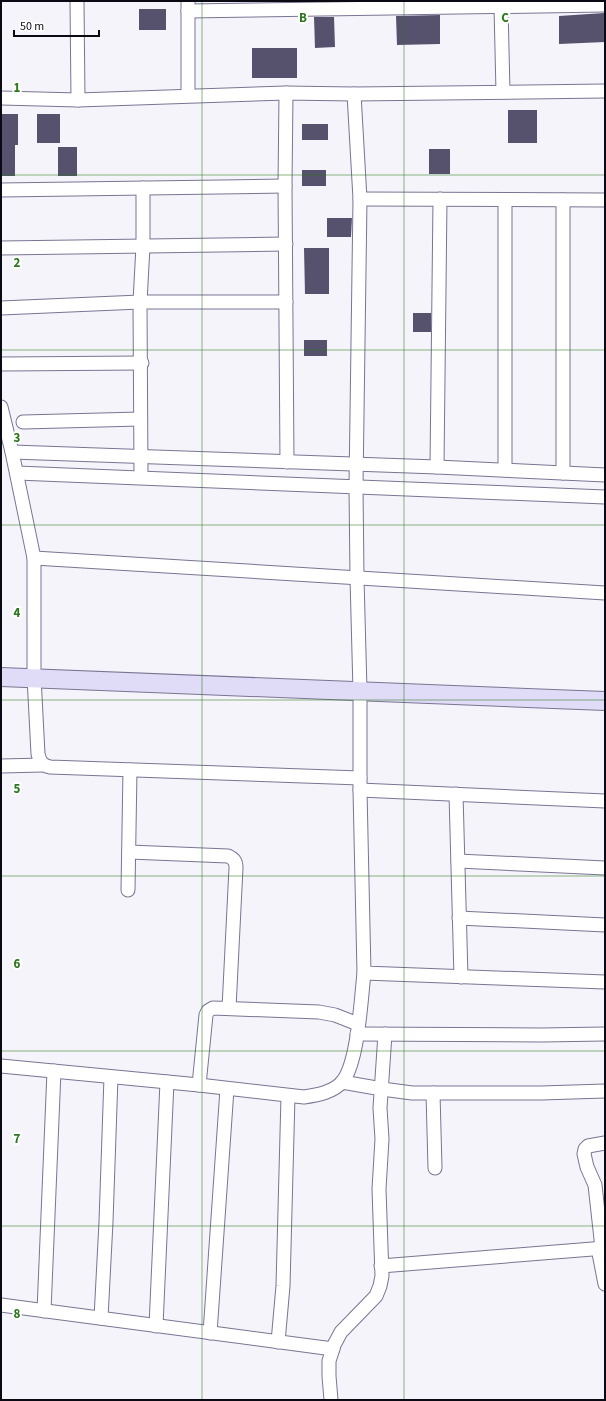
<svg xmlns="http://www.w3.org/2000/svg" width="606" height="1401" viewBox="0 0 606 1401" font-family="'Source Sans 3',sans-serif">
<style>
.building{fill:#56526e}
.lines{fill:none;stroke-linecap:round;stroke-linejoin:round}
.street-casing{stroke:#787592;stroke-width:15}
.secondary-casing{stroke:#787592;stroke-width:20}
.street{stroke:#fff;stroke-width:13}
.secondary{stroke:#e0dbf7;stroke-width:18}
.grid{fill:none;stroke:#2d781e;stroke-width:1;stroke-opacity:0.55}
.grid-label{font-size:13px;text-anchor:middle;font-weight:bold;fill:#2d781e;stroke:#fff;stroke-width:4;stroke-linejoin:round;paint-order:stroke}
</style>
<rect width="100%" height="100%" fill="#f5f4fb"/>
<g class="building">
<rect x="139" y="9" width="27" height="21"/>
<polygon points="604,13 605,42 559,44 559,16"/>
<polygon points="440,15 440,44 397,45 396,16"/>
<polygon points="314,17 334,17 335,47 315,48"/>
<rect x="252" y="48" width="45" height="30"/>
<rect x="508" y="110" width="29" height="33"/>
<polygon points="1,114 18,114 18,145 15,145 15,176 1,176"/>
<rect x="37" y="114" width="23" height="29"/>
<rect x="302" y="124" width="26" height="16"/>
<rect x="58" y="147" width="19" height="29"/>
<rect x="429" y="149" width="21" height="25"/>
<rect x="302" y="170" width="24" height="16"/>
<polygon points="327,218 352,218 351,237 327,237"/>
<polygon points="304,248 329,248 329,294 305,294"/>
<rect x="413" y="313" width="18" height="19"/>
<rect x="304" y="340" width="23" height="16"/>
</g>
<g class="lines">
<defs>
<g id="street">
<polyline points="77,1 78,100"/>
<polyline points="188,1 188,95"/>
<polyline points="501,7 503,92"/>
<polyline points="188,11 605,5"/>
<polyline points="286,93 285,186 287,462"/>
<polyline points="354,94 360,199 356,486 357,578 360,691 360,790 364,973 605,982"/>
<polyline points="1,98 78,100 286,93 354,94 605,91"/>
<polyline points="1,190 285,186"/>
<polyline points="360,199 605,200"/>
<polyline points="505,200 505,470"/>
<polyline points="563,200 563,473"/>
<polyline points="1,248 286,244"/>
<polyline points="1,308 140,302 286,302"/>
<polyline points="1,364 142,363"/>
<polyline points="1,407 12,452 34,558"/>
<polyline points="23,422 140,419"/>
<polyline points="12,452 437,467 605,475"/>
<polyline points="437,467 440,199"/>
<polyline points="17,473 605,497"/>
<polyline points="141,477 140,302 143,246 143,188"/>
<polyline points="1,766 43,765"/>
<path d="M360,778L50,767C42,765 40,762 38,754L34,677V558L605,593"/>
<polyline points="360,790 605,801"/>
<polyline points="456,794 461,977"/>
<path d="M129,852L228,856C234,859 236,861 236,868L229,1008"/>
<polyline points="458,861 605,868"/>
<polyline points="128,890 130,770"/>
<polyline points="459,918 605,925"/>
<polyline points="357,1034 541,1035 605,1034"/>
<path d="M1,1066L199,1085L304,1097C318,1095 334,1092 343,1081C358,1061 361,1000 364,973"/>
<polyline points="342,1082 382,1089 412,1093 541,1093 605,1091"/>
<polyline points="199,1085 206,1015 208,1011 213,1008 319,1012 335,1015 358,1024"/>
<polyline points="433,1093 435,1168"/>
<polyline points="598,1248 605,1284"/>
<polyline points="602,1248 595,1185 587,1167 584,1154 585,1149 588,1146 605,1143"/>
<polyline points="381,1266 605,1248"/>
<polyline points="1,1305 333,1349"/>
<polyline points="44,1311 54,1071"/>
<polyline points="101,1318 106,1222 111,1077"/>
<polyline points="156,1326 167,1082"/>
<polyline points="210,1333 227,1089"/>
<polyline points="278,1342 283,1286 288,1096"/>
<polyline points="331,1400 329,1376 329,1361 334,1345 341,1332 376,1296 380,1286 382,1276 379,1189 382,1139 380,1108 385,1034"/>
</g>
<polyline id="secondary" points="1,677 605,701"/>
</defs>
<use href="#street" class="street-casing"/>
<use href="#secondary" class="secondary-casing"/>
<use href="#street" class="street"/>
<use href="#secondary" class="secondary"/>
</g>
<path class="grid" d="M202,1V1400M404,1V1400M1,175H605M1,350H605M1,525H605M1,700H605M1,876H605M1,1051H605M1,1226H605"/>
<g class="grid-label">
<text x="303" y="22">B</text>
<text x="505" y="22">C</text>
<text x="17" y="92">1</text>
<text x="17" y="267">2</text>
<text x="17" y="442">3</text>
<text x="17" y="617">4</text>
<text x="17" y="793">5</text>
<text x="17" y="968">6</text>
<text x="17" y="1143">7</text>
<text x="17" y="1318">8</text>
</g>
<rect width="606" height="1401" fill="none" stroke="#0b0914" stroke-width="4"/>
<path d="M14 30v6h85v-6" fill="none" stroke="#0b0914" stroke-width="2"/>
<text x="20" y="30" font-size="12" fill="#0b0914" stroke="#ffffff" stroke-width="3" paint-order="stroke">50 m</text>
</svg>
